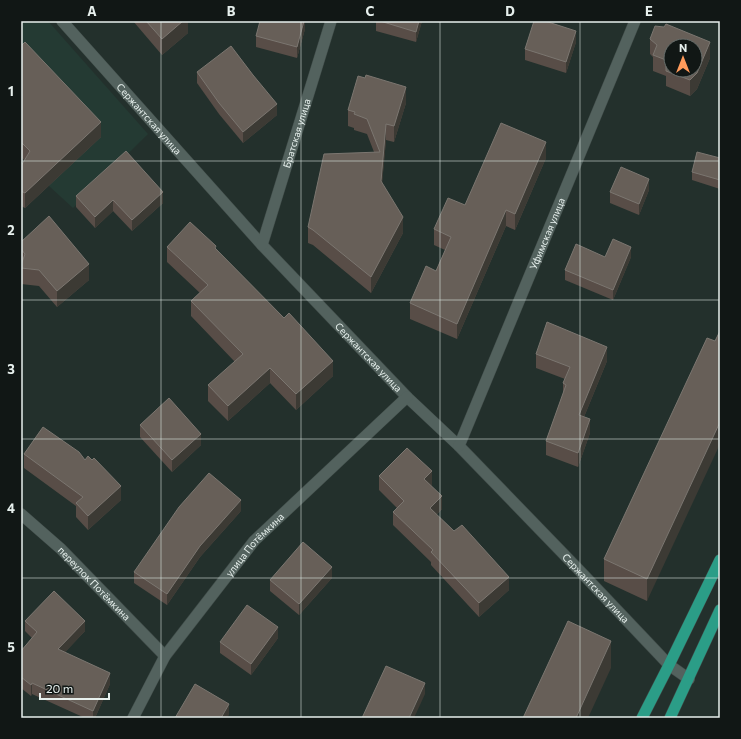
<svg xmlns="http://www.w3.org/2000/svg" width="741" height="739" viewBox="0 0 741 739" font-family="Commissioner,sans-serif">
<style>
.built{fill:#243a33}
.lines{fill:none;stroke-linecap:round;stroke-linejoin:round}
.minor-casing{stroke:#404c49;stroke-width:12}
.primary-casing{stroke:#404c49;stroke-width:12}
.minor{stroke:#53625e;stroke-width:11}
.primary{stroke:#2b9d87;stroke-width:11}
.wall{fill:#584d47}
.shaded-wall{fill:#3c3a34}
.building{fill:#675f58;stroke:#7b7670;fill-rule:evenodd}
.grid{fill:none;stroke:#e7f0ed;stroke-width:1;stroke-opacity:0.55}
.labels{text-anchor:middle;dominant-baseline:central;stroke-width:3;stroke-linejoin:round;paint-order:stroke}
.street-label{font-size:10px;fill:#e7f0ed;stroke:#111715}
.neatline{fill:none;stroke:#e7f0ed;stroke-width:1.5}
.grid-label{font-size:13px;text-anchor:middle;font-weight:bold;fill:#e7f0ed}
</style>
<rect width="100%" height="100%" fill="#23302c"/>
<polygon class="built" points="21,21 48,21 148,134 73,208 49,186 21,123"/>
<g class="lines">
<defs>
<g id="minor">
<path id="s1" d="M62,21L262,245L407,397L459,446L579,570L653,648L669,665L689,679"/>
<path id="s2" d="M262,245L331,21"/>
<path id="s3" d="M459,446L635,21"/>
<path id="s4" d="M21,514L61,549L165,656"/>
<path id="s5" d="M133,718L165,656L254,541L407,397"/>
</g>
<g id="primary">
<polyline points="642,718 669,665 720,560"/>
<polyline points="670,718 720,610"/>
</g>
</defs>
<use href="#minor" class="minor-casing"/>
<use href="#primary" class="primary-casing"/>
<use href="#minor" class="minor"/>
<use href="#primary" class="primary"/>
</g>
<g class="wall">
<polygon points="133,21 188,21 188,33 162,55"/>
<polygon points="305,21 305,29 297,58 256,47 256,36"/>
<polygon points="376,21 422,21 416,42 376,31"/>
<polygon points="715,21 720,21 720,23"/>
<polygon points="650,39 710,58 697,89 690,96 666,86 666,76 653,71 653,57 650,54"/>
<polygon points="576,42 566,73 525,60 525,49"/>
<polygon points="21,46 101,137 25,208 21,206 21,166 24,160 21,157"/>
<polygon points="197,72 277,115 243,143 219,114 197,83"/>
<polygon points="406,103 394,142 386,140 382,183 403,233 371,293 313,245 308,243 308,227 374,152 367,134 354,130 354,128 348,126 348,110"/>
<polygon points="546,158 515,230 506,226 457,339 410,319 410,303 436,271 445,250 434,245 434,229 465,205"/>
<polygon points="720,158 720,189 692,180 692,172"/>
<polygon points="649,190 639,215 610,203 610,192"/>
<polygon points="76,196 163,203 132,231 113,211 95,228 76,207"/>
<polygon points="21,242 89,280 57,307 39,286 21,284"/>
<polygon points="167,247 216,249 333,376 296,410 270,383 228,421 208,401 208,385 235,362 191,316 191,301 200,293 167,262"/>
<polygon points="605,257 631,257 613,300 565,280 565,270"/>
<polygon points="715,341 647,601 604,581 604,559"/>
<polygon points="536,354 607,361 584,417 590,433 578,467 546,455 546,441 563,394 563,383 565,379 536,368"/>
<polygon points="140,425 201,445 172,472 140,437"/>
<polygon points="24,454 85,460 121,500 88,530 76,517 76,506 24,468"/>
<polygon points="379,476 432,485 431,485 442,509 436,515 509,590 479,617 431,565 431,562 393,525 393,512 397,508 379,490"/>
<polygon points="241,511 200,557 167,605 134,583 134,572"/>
<polygon points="332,578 299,615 270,591 270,580"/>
<polygon points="25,621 85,631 65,652 110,684 95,718 85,718 32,694 31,696 21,688 21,651 32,638 25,631"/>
<polygon points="278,638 251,675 220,653 220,642"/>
</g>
<g class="shaded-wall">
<polygon points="183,21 188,21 188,33 162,55 162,39"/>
<polygon points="304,21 305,21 305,29 297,58 297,47"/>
<polygon points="419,21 422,21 416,42 416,32"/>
<polygon points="576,31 576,42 566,73 566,62"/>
<polygon points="710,42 710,58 697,89 690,96 690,80"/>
<polygon points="406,87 406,103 394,142 394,126"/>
<polygon points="277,104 277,115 243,143 243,132"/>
<polygon points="101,122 101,137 25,208 25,193"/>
<polygon points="386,124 386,140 381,196 381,181"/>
<polygon points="546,142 546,158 515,230 515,214"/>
<polygon points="649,179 649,190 639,215 639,204"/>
<polygon points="163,192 163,203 132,231 132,220"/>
<polygon points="113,200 113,211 95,228 95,217"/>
<polygon points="506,210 506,226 457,339 457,324"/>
<polygon points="403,217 403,233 371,293 371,277"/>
<polygon points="631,247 631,257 613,300 613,290"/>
<polygon points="89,264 89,280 57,307 57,291"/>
<polygon points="607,347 607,361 579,429 579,415"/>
<polygon points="333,361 333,376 296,410 296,394"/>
<polygon points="270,368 270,383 228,421 228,406"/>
<polygon points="590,419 590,433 578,467 578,453"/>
<polygon points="720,422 720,444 647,601 647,579"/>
<polygon points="201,434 201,445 172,472 172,460"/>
<polygon points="432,471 432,485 424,492 424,479"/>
<polygon points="121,486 121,500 88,530 88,516"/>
<polygon points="442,496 442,509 430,521 430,508"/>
<polygon points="241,500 241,511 200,557 167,605 167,594 200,546"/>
<polygon points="332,567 332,578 299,615 299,604"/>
<polygon points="509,577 509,590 479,617 479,603"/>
<polygon points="85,621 85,631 58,660 58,649"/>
<polygon points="278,627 278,638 251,675 251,664"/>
<polygon points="611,641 611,668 588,718 576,718"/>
<polygon points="110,673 110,684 95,718 93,718 93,711"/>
<polygon points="32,683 32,694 31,696 31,685"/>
<polygon points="425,683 425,694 414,718 409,718"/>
<polygon points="229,704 229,715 227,718 221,718"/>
</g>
<g class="building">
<polygon points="146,21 183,21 162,39"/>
<polygon points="260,21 304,21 297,47 256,36"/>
<polygon points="380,21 419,21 416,32"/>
<polygon points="534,21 545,21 576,31 566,62 525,49"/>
<path d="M666,24L710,42L697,73L690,80L666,71V60L653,55L657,45L650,39L655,26L664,27ZM671,46H695V70H671Z"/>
<polygon points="25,42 101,122 25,193 21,191 21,166 30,151 21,142 21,46"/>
<polygon points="231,46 253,75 277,104 243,132 219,103 197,72"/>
<polygon points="366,75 406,87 394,126 386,124 381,181 403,217 371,277 313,230 308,227 324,154 380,152 367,119 354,114 355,112 348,110 358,76 365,78"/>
<polygon points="501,123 546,142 515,214 506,210 457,324 410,303 426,266 436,271 451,237 434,229 448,198 465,205"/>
<polygon points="126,151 163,192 132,220 113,200 95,217 76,196"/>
<polygon points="697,152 720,158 720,180 692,172"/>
<polygon points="621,167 649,179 639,204 610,192"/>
<polygon points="49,216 89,264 57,291 39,270 21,268 21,265 25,254 21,249 21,242"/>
<polygon points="190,222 216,246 215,248 284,318 289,313 333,361 296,394 270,368 228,406 208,385 243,354 191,301 208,285 167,247"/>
<polygon points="613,239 631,247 613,290 565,270 576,244 605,257"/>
<polygon points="547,322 607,347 579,415 590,419 578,453 546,441 566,385 563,383 570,367 536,354"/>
<polygon points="720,331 720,422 647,579 604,559 707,338 715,341"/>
<polygon points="169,398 201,434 172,460 140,425"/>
<polygon points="43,427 79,452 85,460 88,456 92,460 94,458 121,486 88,516 76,503 83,497 24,454"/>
<polygon points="407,448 432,471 424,479 442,496 430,508 454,531 462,525 509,577 479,603 431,552 433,550 393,512 404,501 379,476"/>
<polygon points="209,473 241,500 200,546 167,594 134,572 179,507"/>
<polygon points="303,542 332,567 299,604 270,580"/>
<polygon points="54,591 85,621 58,649 110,673 93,711 32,683 31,685 21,677 21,651 37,632 25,621"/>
<polygon points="247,605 278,627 251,664 220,642"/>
<polygon points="568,621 611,641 576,718 523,718"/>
<polygon points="386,666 425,683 409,718 362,718"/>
<polygon points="195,684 229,704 221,718 175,718"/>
</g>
<path class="grid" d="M161,21V718M301,21V718M440,21V718M580,21V718M21,161H720M21,300H720M21,439H720M21,578H720"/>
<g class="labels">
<g class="street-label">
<text stroke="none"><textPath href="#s1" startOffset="131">Сержантская улица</textPath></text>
<text stroke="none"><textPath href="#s2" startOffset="117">Братская улица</textPath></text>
<text stroke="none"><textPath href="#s3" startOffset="230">Уфимская улица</textPath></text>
<text stroke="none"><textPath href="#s1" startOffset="455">Сержантская улица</textPath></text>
<text stroke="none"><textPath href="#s5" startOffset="213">улица Потёмкина</textPath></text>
<text stroke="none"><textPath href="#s4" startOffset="101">переулок Потёмкина</textPath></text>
<text stroke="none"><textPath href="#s1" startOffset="779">Сержантская улица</textPath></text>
</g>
</g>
<rect width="741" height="739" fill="none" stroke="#111715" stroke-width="44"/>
<g transform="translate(683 58)"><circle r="19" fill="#111715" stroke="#676e6b"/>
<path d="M0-3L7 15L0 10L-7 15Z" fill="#ff9b5b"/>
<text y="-6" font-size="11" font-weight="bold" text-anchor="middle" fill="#e7f0ed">N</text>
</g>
<path d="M40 693v6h69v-6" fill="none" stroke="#e7f0ed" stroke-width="2"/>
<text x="46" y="693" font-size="12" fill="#e7f0ed" stroke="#111715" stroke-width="3" paint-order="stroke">20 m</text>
<rect x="22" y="22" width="697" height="695" class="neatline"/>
<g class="grid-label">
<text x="92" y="16">A</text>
<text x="231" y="16">B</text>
<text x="370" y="16">C</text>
<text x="510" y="16">D</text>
<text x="649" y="16">E</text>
<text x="11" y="96">1</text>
<text x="11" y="235">2</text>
<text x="11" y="374">3</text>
<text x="11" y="513">4</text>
<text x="11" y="652">5</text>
</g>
</svg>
